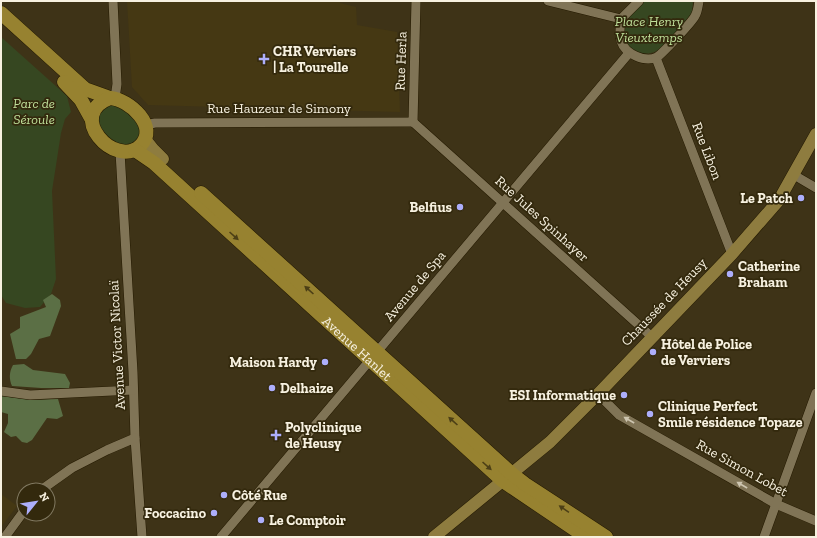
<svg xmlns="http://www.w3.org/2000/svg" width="817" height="538" viewBox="0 0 817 538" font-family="'Zilla Slab',serif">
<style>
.built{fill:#453813}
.green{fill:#364721}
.forest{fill:#5b6f45}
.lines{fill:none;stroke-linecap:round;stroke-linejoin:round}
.minor-casing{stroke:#241a00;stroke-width:10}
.major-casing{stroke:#241a00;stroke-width:13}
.highway-casing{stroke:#241a00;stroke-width:15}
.minor{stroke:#807456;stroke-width:9}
.major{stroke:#8e7c3f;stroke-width:12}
.highway{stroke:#978230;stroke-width:14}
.oneway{fill:#4c3f16}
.oneway2{fill:#cdc5b0}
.poi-dot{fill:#adaefb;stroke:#33290d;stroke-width:1.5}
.labels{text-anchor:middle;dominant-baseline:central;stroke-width:3.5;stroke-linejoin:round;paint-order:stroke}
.park-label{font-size:14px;font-style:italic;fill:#bfdf9a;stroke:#33290d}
.poi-label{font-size:14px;font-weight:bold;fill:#f7f1e0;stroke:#33290d;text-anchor:start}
.street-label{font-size:14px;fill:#f7f1e0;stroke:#33290d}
</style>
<rect width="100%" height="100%" fill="#3e3317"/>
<g class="built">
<polygon points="127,1 340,1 340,3 356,7 357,25 397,32 400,112 148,105 132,87"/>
<polygon points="1,494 17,506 1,527"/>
</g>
<g class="green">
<path d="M644,1H693L692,13L663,47C645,62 619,50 625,26C627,17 638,8 644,1Z"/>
<polygon points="1,37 67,96 71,112 65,119 61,133 52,191 56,279 51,294 40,307 25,308 6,303 1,295"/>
<polygon points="115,103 134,114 142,134 130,147 116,146 98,126 100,110"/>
</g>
<g class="forest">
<polygon points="52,294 60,300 61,306 50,336 39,339 31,354 26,359 16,359 10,334 20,328 20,317 46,307 43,300"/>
<path d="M24,364L33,370L65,374L70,383L69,388H41L12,386C9,379 9,372 13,365Z"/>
<polygon points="1,396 33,400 58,399 63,416 57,419 47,418 32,440 27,443 22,442 16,436 11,437 4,432 8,423 8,414 1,412"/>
</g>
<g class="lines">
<defs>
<g id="minor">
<polyline points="113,1 117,84 115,98"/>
<polyline points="548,1 621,19"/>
<path d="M639,1L621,19C620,26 619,34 621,41C625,54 645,63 657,57C662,54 692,22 695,16C698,11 698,6 699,1"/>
<polyline points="656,58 732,254"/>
<polyline points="413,122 652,337"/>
<polyline points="413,122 416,1"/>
<polyline points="145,125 155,123 413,122"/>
<polyline points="120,152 133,372 135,438 142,537"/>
<polyline points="794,175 816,188"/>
<polyline points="1,391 30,395 133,390"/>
<polyline points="598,394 619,415 776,504 816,521"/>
<polyline points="41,490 72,468 107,450 135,438"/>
<polyline points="5,537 24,511"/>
<polyline points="221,537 629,53"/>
<polyline points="764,537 816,393"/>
</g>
<g id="major">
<polyline points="145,139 153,149 163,159"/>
<polyline points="434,537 550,442 598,394 732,254 779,200 816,134"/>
</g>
<g id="highway">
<polyline points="1,13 85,89 110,98"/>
<polyline points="64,82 81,100 91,118"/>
<path d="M110,98C129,99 160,127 140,146C115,169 65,115 110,98Z"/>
<path id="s1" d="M135,150L154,163L503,481L586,537"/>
<polyline points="201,193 512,474 525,484 606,537"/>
</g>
</defs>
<use href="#minor" class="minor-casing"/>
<use href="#major" class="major-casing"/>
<use href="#highway" class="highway-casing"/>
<use href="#minor" class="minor"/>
<use href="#major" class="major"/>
<use href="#highway" class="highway"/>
</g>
<defs><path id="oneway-solid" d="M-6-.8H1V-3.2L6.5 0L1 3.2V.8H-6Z"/></defs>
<g class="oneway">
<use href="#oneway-solid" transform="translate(234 236) rotate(42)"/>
<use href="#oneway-solid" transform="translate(309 290) rotate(-138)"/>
<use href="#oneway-solid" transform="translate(453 421) rotate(-138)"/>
<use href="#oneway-solid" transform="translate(487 466) rotate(42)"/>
<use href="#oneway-solid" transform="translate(564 509) rotate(-146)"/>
</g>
<g class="oneway2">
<use href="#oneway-solid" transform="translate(629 420) rotate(-150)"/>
<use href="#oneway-solid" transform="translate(742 485) rotate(-150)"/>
</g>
<g class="poi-dot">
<path d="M262 53h4v4h4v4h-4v4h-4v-4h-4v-4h4z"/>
<circle cx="801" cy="198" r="4"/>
<circle cx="460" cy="207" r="4"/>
<circle cx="730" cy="274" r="4"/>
<circle cx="653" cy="352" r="4"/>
<circle cx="325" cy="362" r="4"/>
<circle cx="272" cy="388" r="4"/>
<circle cx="624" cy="395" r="4"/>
<circle cx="650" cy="414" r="4"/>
<path d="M274 429h4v4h4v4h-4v4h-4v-4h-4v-4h4z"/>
<circle cx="224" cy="495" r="4"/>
<circle cx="214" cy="513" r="4"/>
<circle cx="261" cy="520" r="4"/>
</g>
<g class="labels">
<g class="park-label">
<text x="649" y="21">Place Henry<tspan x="649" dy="16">Vieuxtemps</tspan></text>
<text x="34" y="103">Parc de<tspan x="34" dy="16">Séroule</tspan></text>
</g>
<g class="poi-label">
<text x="273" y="51">CHR Verviers<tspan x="273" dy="16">| La Tourelle</tspan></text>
<text x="793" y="198" text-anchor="end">Le Patch</text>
<text x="452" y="207" text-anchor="end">Belfius</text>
<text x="738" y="266">Catherine<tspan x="738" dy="16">Braham</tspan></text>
<text x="661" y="344">Hôtel de Police<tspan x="661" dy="16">de Verviers</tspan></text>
<text x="317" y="362" text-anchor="end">Maison Hardy</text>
<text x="280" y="388">Delhaize</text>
<text x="616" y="395" text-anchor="end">ESI Informatique</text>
<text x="658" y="406">Clinique Perfect<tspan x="658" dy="16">Smile résidence Topaze</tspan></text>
<text x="285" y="427">Polyclinique<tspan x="285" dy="16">de Heusy</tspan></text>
<text x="232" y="495">Côté Rue</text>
<text x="206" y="513" text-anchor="end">Foccacino</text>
<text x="269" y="520">Le Comptoir</text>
</g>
<g class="street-label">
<text transform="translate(401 61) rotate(-88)">Rue Herla</text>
<text x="279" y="108">Rue Hauzeur de Simony</text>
<text transform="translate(707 151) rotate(69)">Rue Libon</text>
<text transform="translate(542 219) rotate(42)">Rue Jules Spinhayer</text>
<text transform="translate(415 286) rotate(-50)">Avenue de Spa</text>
<text transform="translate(664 302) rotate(-46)">Chaussée de Heusy</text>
<text transform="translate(117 345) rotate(-93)">Avenue Victor Nicolaï</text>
<text stroke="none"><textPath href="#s1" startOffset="298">Avenue Hanlet</textPath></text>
<text transform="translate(742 468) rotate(29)">Rue Simon Lobet</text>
</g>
</g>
<rect width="817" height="538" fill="none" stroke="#f7f1e0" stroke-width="4"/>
<g transform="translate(36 502) rotate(60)"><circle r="19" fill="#33290d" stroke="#817961"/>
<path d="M0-3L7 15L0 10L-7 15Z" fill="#adaefb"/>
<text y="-6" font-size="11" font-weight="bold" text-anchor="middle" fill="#f7f1e0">N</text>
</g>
</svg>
